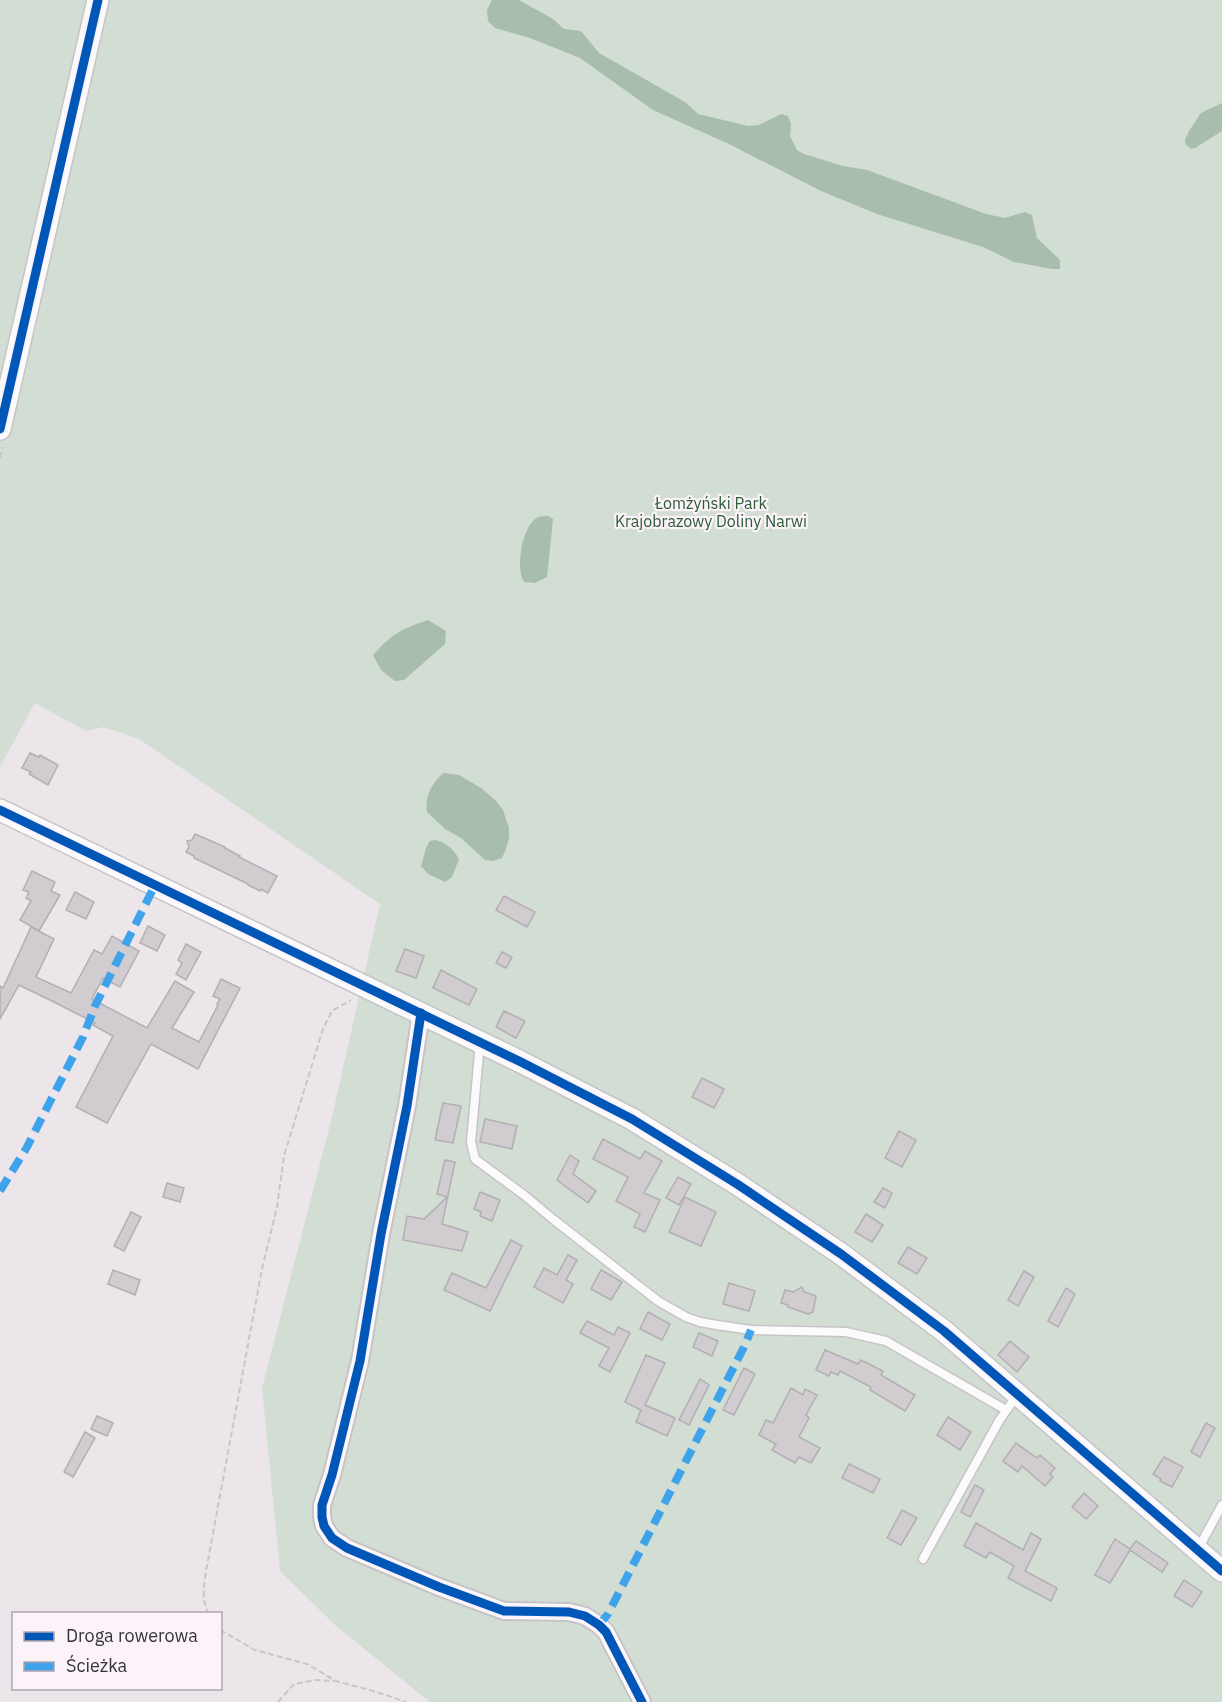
<svg xmlns="http://www.w3.org/2000/svg" width="1222" height="1702" viewBox="0 0 1222 1702" font-family="'IBM Plex Sans',sans-serif">
<style>
.green{fill:#d2ddd3}
.water{fill:#a8bdab}
.building{fill:#d1ccd0;stroke:#b3aeb2;stroke-width:1.5}
.lines{fill:none;stroke-linecap:round;stroke-linejoin:round}
.service-casing{stroke:#c8c3c7;stroke-width:11}
.minor-casing{stroke:#c8c3c7;stroke-width:20}
.tertiary-casing{stroke:#c8c3c7;stroke-width:24}
.path{stroke:#c8c6c8;stroke-width:2;stroke-dasharray:6 3;stroke-linecap:butt}
.service{stroke:#fcfbfc;stroke-width:8}
.minor{stroke:#fcfbfc;stroke-width:16}
.tertiary{stroke:#fcfbfc;stroke-width:21}
.quiet{stroke:#3fa3ec;stroke-width:8;stroke-dasharray:15 8;stroke-linecap:butt}
.cycleway-casing{stroke:#fcf2fa;stroke-width:13}
.cycleway{stroke:#0057b8;stroke-width:9}
.labels{text-anchor:middle;dominant-baseline:central;stroke-width:4.5;stroke-linejoin:round;paint-order:stroke}
.park-label{font-size:16px;fill:#2a5c35;stroke:#fcf2fa}
</style>
<rect width="100%" height="100%" fill="#ece6eb"/>
<polygon class="green" points="0,0 1222,0 1222,1702 430,1702 336,1626 280,1571 262,1388 332,1117 380,904 139,739 104,727 86,731 35,703 0,767"/>
<g class="water">
<polygon points="492,0 519,0 553,19 564,29 581,31 599,53 685,102 698,114 748,126 759,125 781,114 788,116 791,124 790,136 797,150 804,154 843,166 867,170 986,214 1005,218 1025,212 1032,215 1037,238 1060,260 1060,269 1052,269 1014,262 983,247 877,214 821,191 729,144 653,110 580,58 530,38 495,28 488,21 487,10"/>
<polygon points="1222,103 1222,131 1195,148 1191,149 1186,145 1185,140 1189,131 1201,113"/>
<path d="M548,516L553,519L547,577L535,583L524,582C515,568 522,525 538,517C541,516 544,516 548,516Z"/>
<path d="M428,620L446,631L445,644L404,680L395,681L381,670L373,655C392,634 401,629 428,620Z"/>
<path d="M443,773L459,775L481,788L496,801L503,810L509,828V838L506,849L502,858L493,861L485,860L461,838L445,829L427,812C425,795 431,785 443,773Z"/>
<path d="M435,840C446,842 454,850 459,859L452,877L445,882L428,874L421,866L426,848L430,841Z"/>
</g>
<g class="building">
<polygon points="30,753 39,757 40,755 58,765 48,785 29,774 31,772 22,768"/>
<polygon points="195,834 225,847 225,848 240,856 239,857 277,876 268,893 261,889 260,891 248,885 248,884 194,858 194,856 186,852 189,847 187,841 192,840"/>
<polygon points="32,871 55,882 51,891 60,895 39,931 20,920 31,901 26,898 29,892 23,890"/>
<polygon points="75,892 94,902 86,919 66,910"/>
<polygon points="504,896 535,912 527,927 496,910"/>
<polygon points="148,926 165,935 157,951 140,943"/>
<polygon points="31,927 54,939 36,977 71,993 94,950 102,954 112,936 139,951 120,987 103,978 92,999 147,1028 175,981 194,992 172,1028 199,1042 218,1005 217,1004 220,999 213,996 221,979 240,988 198,1069 151,1044 107,1123 76,1107 113,1036 93,1025 95,1023 52,1001 19,985 0,1019 0,986 3,988"/>
<polygon points="186,944 201,952 186,980 176,974 182,963 178,960"/>
<polygon points="405,949 424,956 416,978 396,971"/>
<polygon points="502,952 512,957 506,968 496,963"/>
<polygon points="441,970 477,989 469,1005 433,988"/>
<polygon points="504,1011 525,1021 516,1038 496,1027"/>
<polygon points="702,1078 724,1089 714,1108 692,1097"/>
<polygon points="443,1103 461,1106 453,1143 435,1140"/>
<polygon points="485,1119 517,1126 512,1149 480,1142"/>
<polygon points="899,1131 916,1140 902,1167 885,1158"/>
<polygon points="603,1139 640,1159 645,1151 662,1161 644,1193 660,1200 645,1232 634,1227 640,1214 616,1201 628,1177 593,1159"/>
<polygon points="570,1155 579,1161 573,1174 596,1191 588,1203 557,1180"/>
<polygon points="445,1160 455,1162 442,1224 468,1232 462,1251 403,1240 407,1216 424,1219 447,1197 437,1194"/>
<polygon points="678,1177 691,1184 679,1205 666,1198"/>
<polygon points="167,1183 184,1188 180,1202 163,1197"/>
<polygon points="883,1188 892,1193 885,1208 874,1202"/>
<polygon points="480,1192 500,1200 492,1221 480,1216 481,1212 474,1209"/>
<polygon points="685,1197 716,1212 701,1246 669,1232"/>
<polygon points="131,1212 141,1217 124,1251 114,1246"/>
<polygon points="866,1214 883,1225 872,1242 855,1232"/>
<polygon points="511,1240 522,1246 490,1311 444,1290 452,1273 486,1288"/>
<polygon points="908,1247 927,1258 917,1274 898,1263"/>
<polygon points="568,1255 577,1260 566,1280 573,1284 563,1303 534,1287 544,1268 557,1275"/>
<polygon points="113,1270 140,1280 135,1295 108,1284"/>
<polygon points="601,1270 622,1282 611,1300 591,1289"/>
<polygon points="1024,1271 1034,1277 1018,1306 1008,1300"/>
<polygon points="729,1283 755,1291 749,1311 723,1304"/>
<polygon points="802,1287 804,1292 816,1296 813,1312 808,1314 788,1307 788,1305 781,1303 785,1290 793,1292"/>
<polygon points="1066,1288 1075,1294 1058,1327 1048,1321"/>
<polygon points="648,1312 670,1324 662,1340 640,1329"/>
<polygon points="587,1321 614,1335 618,1327 630,1333 610,1372 599,1366 609,1348 580,1333"/>
<polygon points="699,1333 718,1341 712,1356 693,1347"/>
<polygon points="1010,1341 1029,1357 1017,1372 998,1355"/>
<polygon points="825,1350 858,1364 861,1360 883,1371 881,1375 915,1395 905,1411 870,1390 871,1387 840,1371 838,1375 831,1372 829,1376 816,1370"/>
<polygon points="646,1355 665,1363 645,1405 675,1418 667,1436 636,1422 641,1410 625,1402"/>
<polygon points="744,1368 755,1374 734,1415 723,1410"/>
<polygon points="700,1379 709,1385 689,1425 679,1420"/>
<polygon points="791,1388 803,1395 805,1389 817,1395 806,1415 809,1418 799,1437 820,1448 811,1463 799,1457 795,1463 772,1450 776,1444 759,1435 766,1420 773,1423"/>
<polygon points="97,1416 113,1423 107,1436 91,1429"/>
<polygon points="948,1417 971,1432 960,1450 937,1435"/>
<polygon points="1206,1423 1215,1428 1200,1457 1191,1452"/>
<polygon points="85,1432 95,1438 73,1477 64,1472"/>
<polygon points="1016,1443 1037,1458 1040,1455 1055,1468 1050,1474 1053,1477 1045,1486 1022,1466 1018,1472 1003,1461"/>
<polygon points="1164,1457 1183,1467 1172,1487 1160,1481 1161,1479 1153,1474"/>
<polygon points="849,1464 880,1479 873,1493 842,1478"/>
<polygon points="975,1485 984,1490 970,1517 961,1512"/>
<polygon points="1084,1493 1098,1506 1086,1519 1072,1507"/>
<polygon points="902,1510 917,1518 901,1545 887,1538"/>
<polygon points="976,1523 1023,1550 1031,1533 1041,1539 1025,1571 1057,1588 1051,1601 1008,1578 1014,1566 990,1552 986,1558 964,1546"/>
<polygon points="1115,1539 1130,1549 1136,1541 1168,1563 1162,1572 1130,1550 1110,1583 1095,1575"/>
<polygon points="1184,1580 1202,1592 1192,1607 1174,1596"/>
</g>
<g class="lines">
<defs>
<g id="service">
<polyline points="480,1042 471,1142 475,1159 524,1195 554,1220 658,1301 686,1317 700,1322 717,1325 751,1330 846,1332 886,1341 1006,1410"/>
<polyline points="1198,1549 1222,1505"/>
<polyline points="923,1559 999,1421 1017,1395"/>
</g>
<polyline id="minor" points="421,1013 407,1106 381,1234 360,1361 332,1475 322,1505 322,1517 324,1526 332,1538 347,1548 439,1587 504,1611 569,1612 585,1616 599,1625 606,1632 642,1702"/>
<g id="tertiary">
<polyline points="0,429 98,0"/>
<polyline points="0,810 521,1062 632,1119 737,1184 841,1254 944,1331 1222,1571"/>
</g>
</defs>
<use href="#service" class="service-casing"/>
<use href="#minor" class="minor-casing"/>
<use href="#tertiary" class="tertiary-casing"/>
<g class="path">
<polyline points="0,458 3,447"/>
<path d="M209,1614C201,1600 204,1586 206,1571L262,1269L277,1207L284,1156L323,1029L332,1011L351,1000"/>
<polyline points="220,1630 255,1650 307,1664 336,1681 377,1692 406,1702"/>
<polyline points="278,1702 294,1684 315,1680 335,1681"/>
</g>
<use href="#service" class="service"/>
<use href="#minor" class="minor"/>
<use href="#tertiary" class="tertiary"/>
<g class="quiet">
<polyline points="0,1191 27,1147 83,1037 95,1006 155,885"/>
<polyline points="599,1625 608,1614 744,1347 751,1330"/>
</g>
<defs>
<g id="cycleway">
<polyline points="0,429 98,0"/>
<polyline points="0,810 521,1062 632,1119 737,1184 841,1254 944,1331 1222,1571"/>
<polyline points="421,1013 407,1106 381,1234 360,1361 332,1475 322,1505 322,1517 324,1526 332,1538 347,1548 439,1587 504,1611 569,1612 585,1616 599,1625 606,1632 642,1702"/>
</g>
</defs>
<use href="#cycleway" class="cycleway-casing"/>
<use href="#cycleway" class="cycleway"/>
</g>
<g class="labels">
<g class="park-label">
<text x="711" y="503">Łomżyński Park<tspan x="711" dy="18">Krajobrazowy Doliny Narwi</tspan></text>
</g>
</g>
<rect x="12" y="1612" width="210" height="78" fill="#fcf2fa" stroke="#ada6ac" stroke-width="1.5"/>
<rect x="24" y="1632" width="30" height="9" fill="#0057b8" stroke="#ada6ac" stroke-width="1.5"/>
<text x="66" y="1642" font-size="18" fill="#373437">Droga rowerowa</text>
<rect x="24" y="1662" width="30" height="9" fill="#3fa3ec" stroke="#ada6ac" stroke-width="1.5"/>
<text x="66" y="1672" font-size="18" fill="#373437">Ścieżka</text>
</svg>
